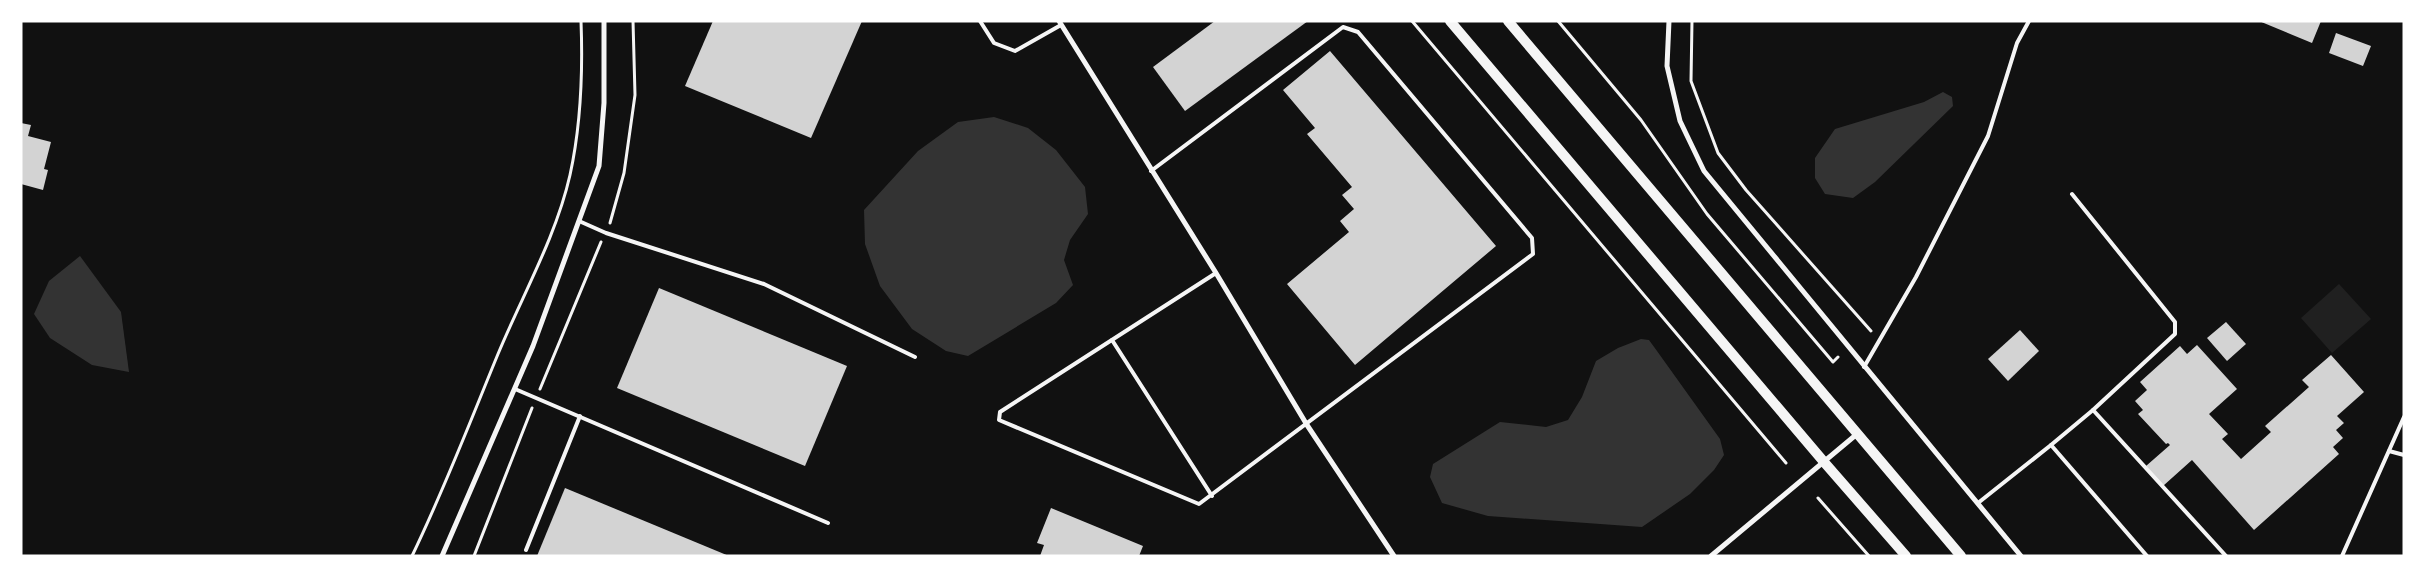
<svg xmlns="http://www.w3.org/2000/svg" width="2425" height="577" viewBox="0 0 2425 577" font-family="Raleway,sans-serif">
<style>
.green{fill:#202020}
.water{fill:#333}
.building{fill:#d3d3d3}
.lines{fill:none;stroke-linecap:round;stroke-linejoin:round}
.path{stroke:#f5f5f5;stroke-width:3}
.service{stroke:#f5f5f5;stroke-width:4}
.minor{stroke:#f5f5f5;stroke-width:5}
.secondary{stroke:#f5f5f5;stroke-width:10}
</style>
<rect width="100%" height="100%" fill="#111"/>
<polygon class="green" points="2339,284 2371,319 2332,353 2301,318"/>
<g class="water">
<polygon points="1943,92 1952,97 1953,106 1875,182 1853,198 1825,194 1815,178 1815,158 1835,129 1924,102"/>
<polygon points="994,117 1028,128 1056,150 1085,187 1088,214 1070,240 1064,260 1073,285 1056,303 968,356 946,351 912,329 880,286 865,244 864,210 918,151 958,122"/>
<polygon points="80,256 121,312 129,372 92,365 50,338 34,314 49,281"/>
<polygon points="1641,339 1649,340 1657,351 1720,439 1724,455 1714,470 1690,494 1642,527 1488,516 1442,503 1430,477 1433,464 1500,422 1546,427 1568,420 1582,397 1596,361 1618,348"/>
</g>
<g class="building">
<polygon points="713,21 862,21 811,138 685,86"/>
<polygon points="1215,21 1308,21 1185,111 1153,67"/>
<polygon points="2259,21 2321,21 2312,43"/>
<polygon points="2336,33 2371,46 2363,66 2329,53"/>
<polygon points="1330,51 1496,246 1355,365 1287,284 1349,232 1340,221 1354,209 1342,195 1352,187 1307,134 1315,128 1283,90"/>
<polygon points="21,123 31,125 28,136 51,142 44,169 48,170 43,190 21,184"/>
<polygon points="659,288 847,366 805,466 617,388"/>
<polygon points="2226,322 2246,344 2227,361 2207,338"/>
<polygon points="2020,330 2039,351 2008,381 1988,359"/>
<polygon points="2197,345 2237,389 2209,414 2228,434 2222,439 2241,459 2271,432 2265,426 2309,387 2302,380 2331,355 2364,392 2337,416 2344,423 2336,430 2343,438 2333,447 2339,454 2254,530 2192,460 2163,486 2146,466 2170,445 2168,443 2166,444 2138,414 2143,410 2135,401 2147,390 2140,382 2180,346 2187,354"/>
<polygon points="565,488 729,556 537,556"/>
<polygon points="1051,508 1143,546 1139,556 1040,556 1044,545 1037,543"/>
</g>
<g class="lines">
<g class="path">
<polyline points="1412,21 1786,463"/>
<polyline points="1558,21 1641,120 1707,214 1833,362 1838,357"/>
<polyline points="1692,21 1691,81 1718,153 1746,190 1871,331"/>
<polyline points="610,223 624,173 635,95 633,21"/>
<polyline points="540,389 601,242"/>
<polyline points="1818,498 1869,556"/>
<path d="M412,556C444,490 470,422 498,354C522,296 556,237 570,175C581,125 583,73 581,21"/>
<polyline points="474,556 532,408"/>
</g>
<g class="service">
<polyline points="980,21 994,43 1015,51 1061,25"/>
<polyline points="1151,171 1343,27 1358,32 1532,238 1533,254 1199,504 999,420 1000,412 1216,273"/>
<polyline points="2072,194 2175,322 2175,334 2093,410"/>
<polyline points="579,221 606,233 764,284 915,357"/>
<polyline points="1112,340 1212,496"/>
<polyline points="1864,367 1916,277 1988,136 2017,43 2029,21"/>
<polyline points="515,389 828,523"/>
<polyline points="2051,445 2093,410 2226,556"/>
<polyline points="2389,451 2404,455"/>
<polyline points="1978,503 2051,445 2147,556"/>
<polyline points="526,550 580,416"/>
<polyline points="2342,556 2404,417"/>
</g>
<g class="minor">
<polyline points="1059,21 1216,273 1307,425 1394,556"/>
<polyline points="1669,21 1667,66 1680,121 1704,171 2021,556"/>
<polyline points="442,556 533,346 599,166 604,103 604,21"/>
<polyline points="1711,556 1857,434"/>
</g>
<g class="secondary">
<polyline points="1450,21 1824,462 1906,556"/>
<polyline points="1508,21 1961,556"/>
</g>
</g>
<rect width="2425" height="577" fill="none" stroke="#ffffff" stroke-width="45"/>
</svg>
